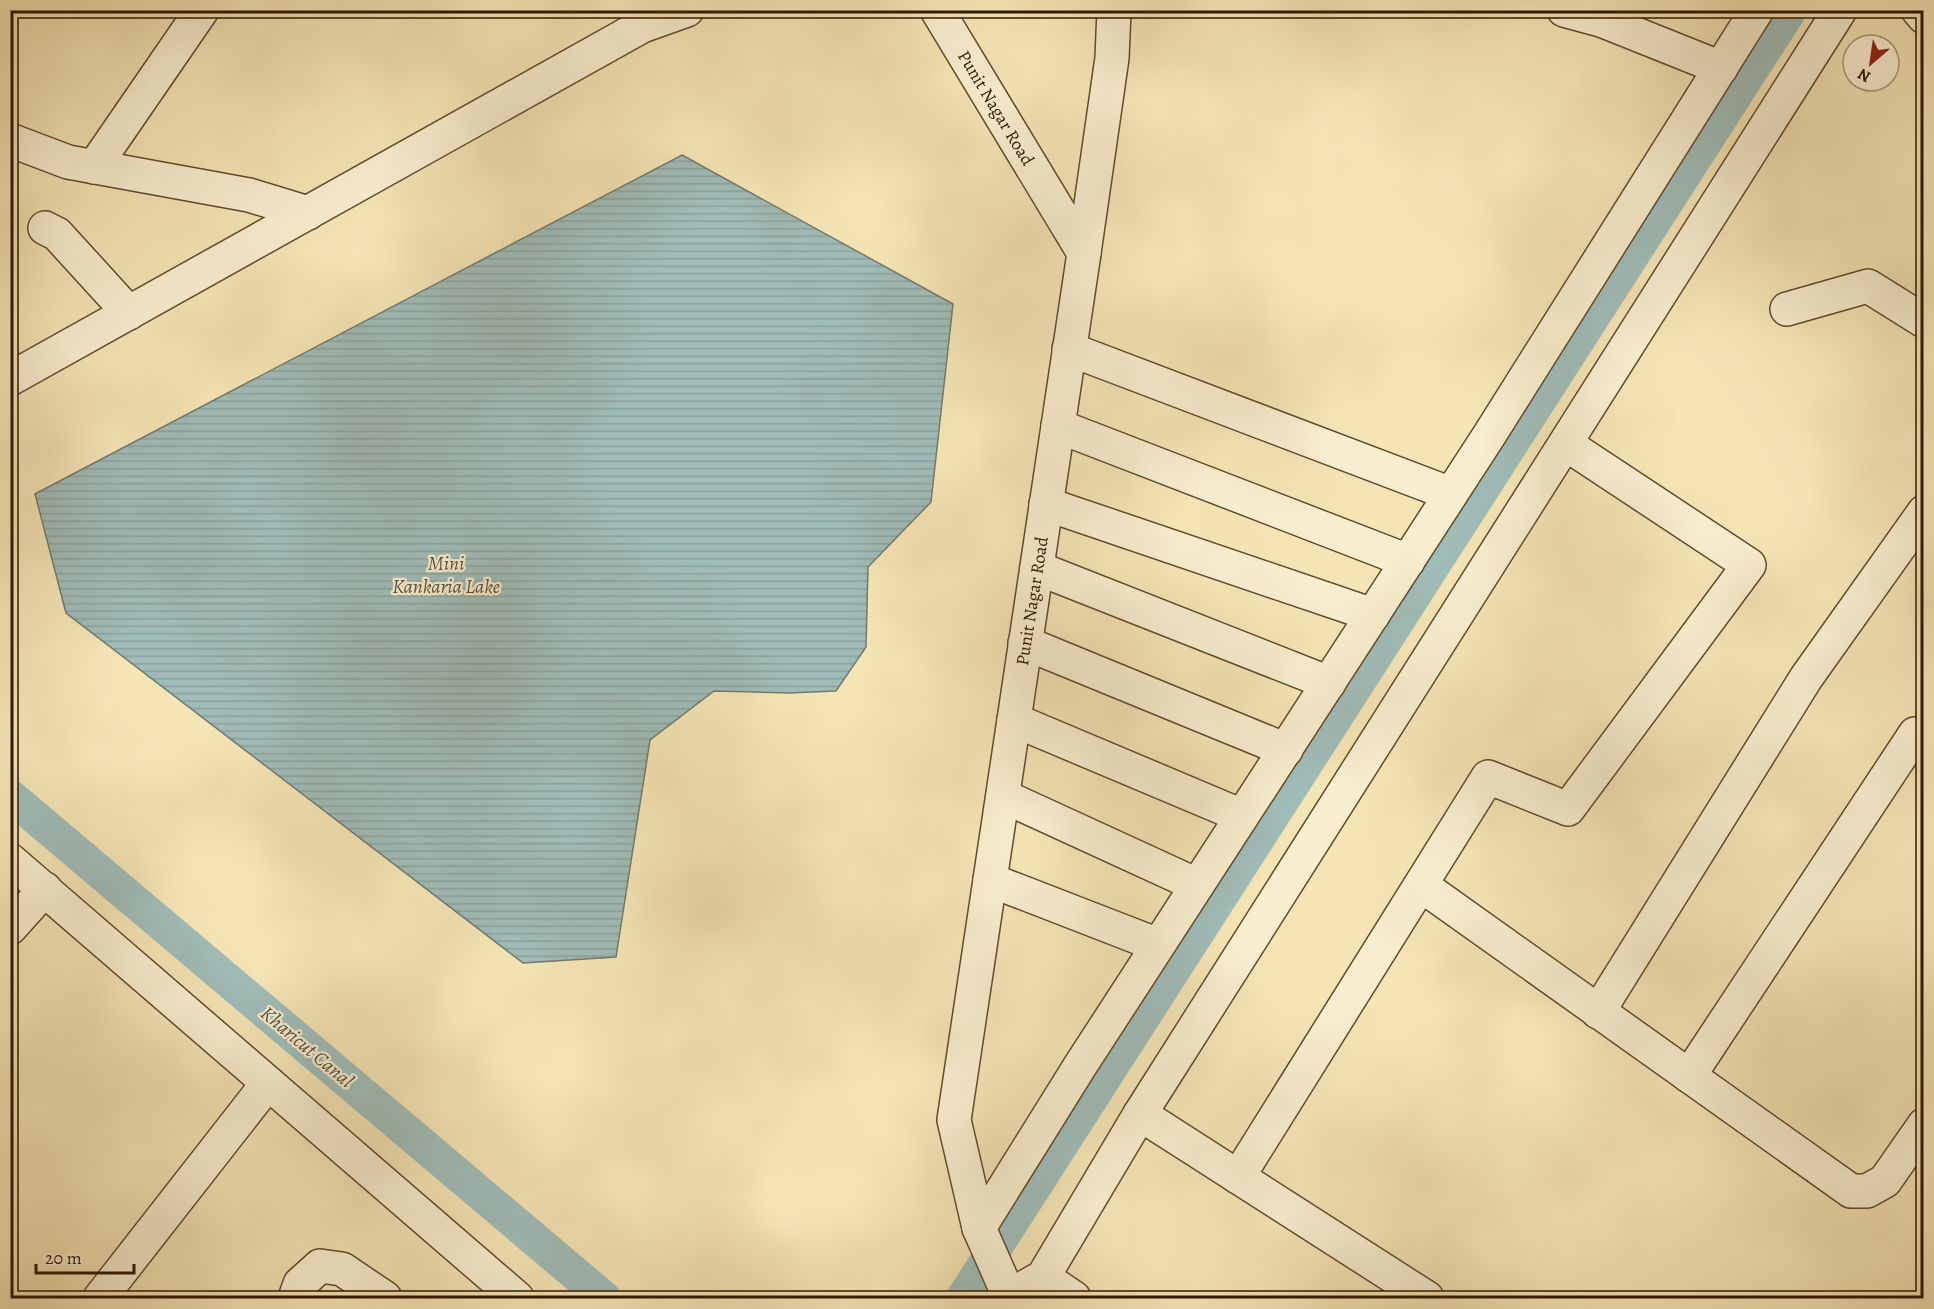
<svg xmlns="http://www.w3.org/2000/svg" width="1934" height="1309" viewBox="0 0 1934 1309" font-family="Alegreya,serif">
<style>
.water{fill:url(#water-rules);stroke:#737a6f;stroke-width:1.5}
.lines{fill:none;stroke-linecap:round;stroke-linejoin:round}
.canal{stroke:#a0bcb8;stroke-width:34}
.minor-casing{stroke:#604a2e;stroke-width:36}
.minor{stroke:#f8eecf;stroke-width:33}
.labels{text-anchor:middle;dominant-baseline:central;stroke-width:4.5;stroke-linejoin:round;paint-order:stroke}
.street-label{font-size:18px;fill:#2f1601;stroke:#f8eecf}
.water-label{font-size:20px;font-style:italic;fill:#575041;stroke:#f8eecf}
</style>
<defs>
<pattern id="water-rules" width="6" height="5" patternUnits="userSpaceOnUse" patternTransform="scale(1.5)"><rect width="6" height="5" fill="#a0bcb8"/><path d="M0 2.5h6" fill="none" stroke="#8aa19c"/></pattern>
</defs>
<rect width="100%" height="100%" fill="#f5e5b5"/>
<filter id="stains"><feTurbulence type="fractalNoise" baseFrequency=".00333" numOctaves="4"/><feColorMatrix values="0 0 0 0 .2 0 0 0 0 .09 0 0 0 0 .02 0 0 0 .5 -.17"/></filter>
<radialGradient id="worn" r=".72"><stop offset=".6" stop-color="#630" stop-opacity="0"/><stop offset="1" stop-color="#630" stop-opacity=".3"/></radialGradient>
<polygon class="water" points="682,155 953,304 931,502 868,567 866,647 836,691 789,693 714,691 650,740 616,957 523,963 66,613 35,494"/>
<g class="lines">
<g class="canal">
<polyline points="10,796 604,1298"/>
<polyline points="963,1298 1790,10"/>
</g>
<defs>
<g id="minor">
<polyline points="937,10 1084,253 954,1120 979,1228 1009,1296 1008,1298"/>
<polyline points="1564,10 1601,20 1721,68"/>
<polyline points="1918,10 1924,17"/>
<polyline points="10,140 68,162 249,195 308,213"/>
<polyline points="94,167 202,10"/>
<polyline points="45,228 57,234 129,313"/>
<polyline points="1084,253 1112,58 1114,10"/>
<polyline points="1787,309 1868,286 1924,321"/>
<polyline points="1069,349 1451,494"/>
<polyline points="10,379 642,26 687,10"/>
<polyline points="1058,426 1408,561"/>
<polyline points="1046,504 1373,615"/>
<polyline points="1037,568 1329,683"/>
<polyline points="1025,643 1286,750"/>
<polyline points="1014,720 1242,816"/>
<polyline points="1003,796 1197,885"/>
<polyline points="10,860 517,1298"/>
<polyline points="990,880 1158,945"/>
<polyline points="1421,885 1851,1191 1867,1191 1885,1181 1924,1125"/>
<polyline points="10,928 45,889"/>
<polyline points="1598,1012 1806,678 1924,512"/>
<polyline points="1689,1076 1915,734"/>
<polyline points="1140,1114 1427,1298"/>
<polyline points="1238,1177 1488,777 1568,809 1749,565 1566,444"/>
<polyline points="979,1228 1080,1066 1490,434 1757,10"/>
<polyline points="1043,1277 1074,1298"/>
<polyline points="1009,1296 1043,1277 1140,1114 1840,10"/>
<polyline points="100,1298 268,1083"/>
<polyline points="295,1298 300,1284 320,1266 342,1269 385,1298"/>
</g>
</defs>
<use href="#minor" class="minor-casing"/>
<use href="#minor" class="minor"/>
</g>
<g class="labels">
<g class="street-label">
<text transform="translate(996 108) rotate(59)">Punit Nagar Road</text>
<text transform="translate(1032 601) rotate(-81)">Punit Nagar Road</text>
</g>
<g class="water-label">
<text x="446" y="563">Mini<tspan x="446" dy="23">Kankaria Lake</tspan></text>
<text transform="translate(307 1047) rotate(40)">Kharicut Canal</text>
</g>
</g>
<rect width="1934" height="1309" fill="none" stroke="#f5e5b5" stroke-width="36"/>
<rect x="12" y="12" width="1910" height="1285" fill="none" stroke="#2f1601" stroke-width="3"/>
<rect x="18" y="18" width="1898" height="1273" fill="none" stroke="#2f1601" stroke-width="1.5"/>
<g transform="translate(1871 63) rotate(209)"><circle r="28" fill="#f8eecf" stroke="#a8987d" stroke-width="1.5"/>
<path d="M0-4.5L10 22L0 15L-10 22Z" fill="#8f2418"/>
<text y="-9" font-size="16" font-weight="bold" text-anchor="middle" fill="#2f1601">N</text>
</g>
<path d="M36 1264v9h98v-9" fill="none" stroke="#2f1601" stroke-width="3"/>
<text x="45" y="1264" font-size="18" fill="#2f1601" stroke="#f8eecf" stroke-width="4.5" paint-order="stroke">20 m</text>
<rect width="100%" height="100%" filter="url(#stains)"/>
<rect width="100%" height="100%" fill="url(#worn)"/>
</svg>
